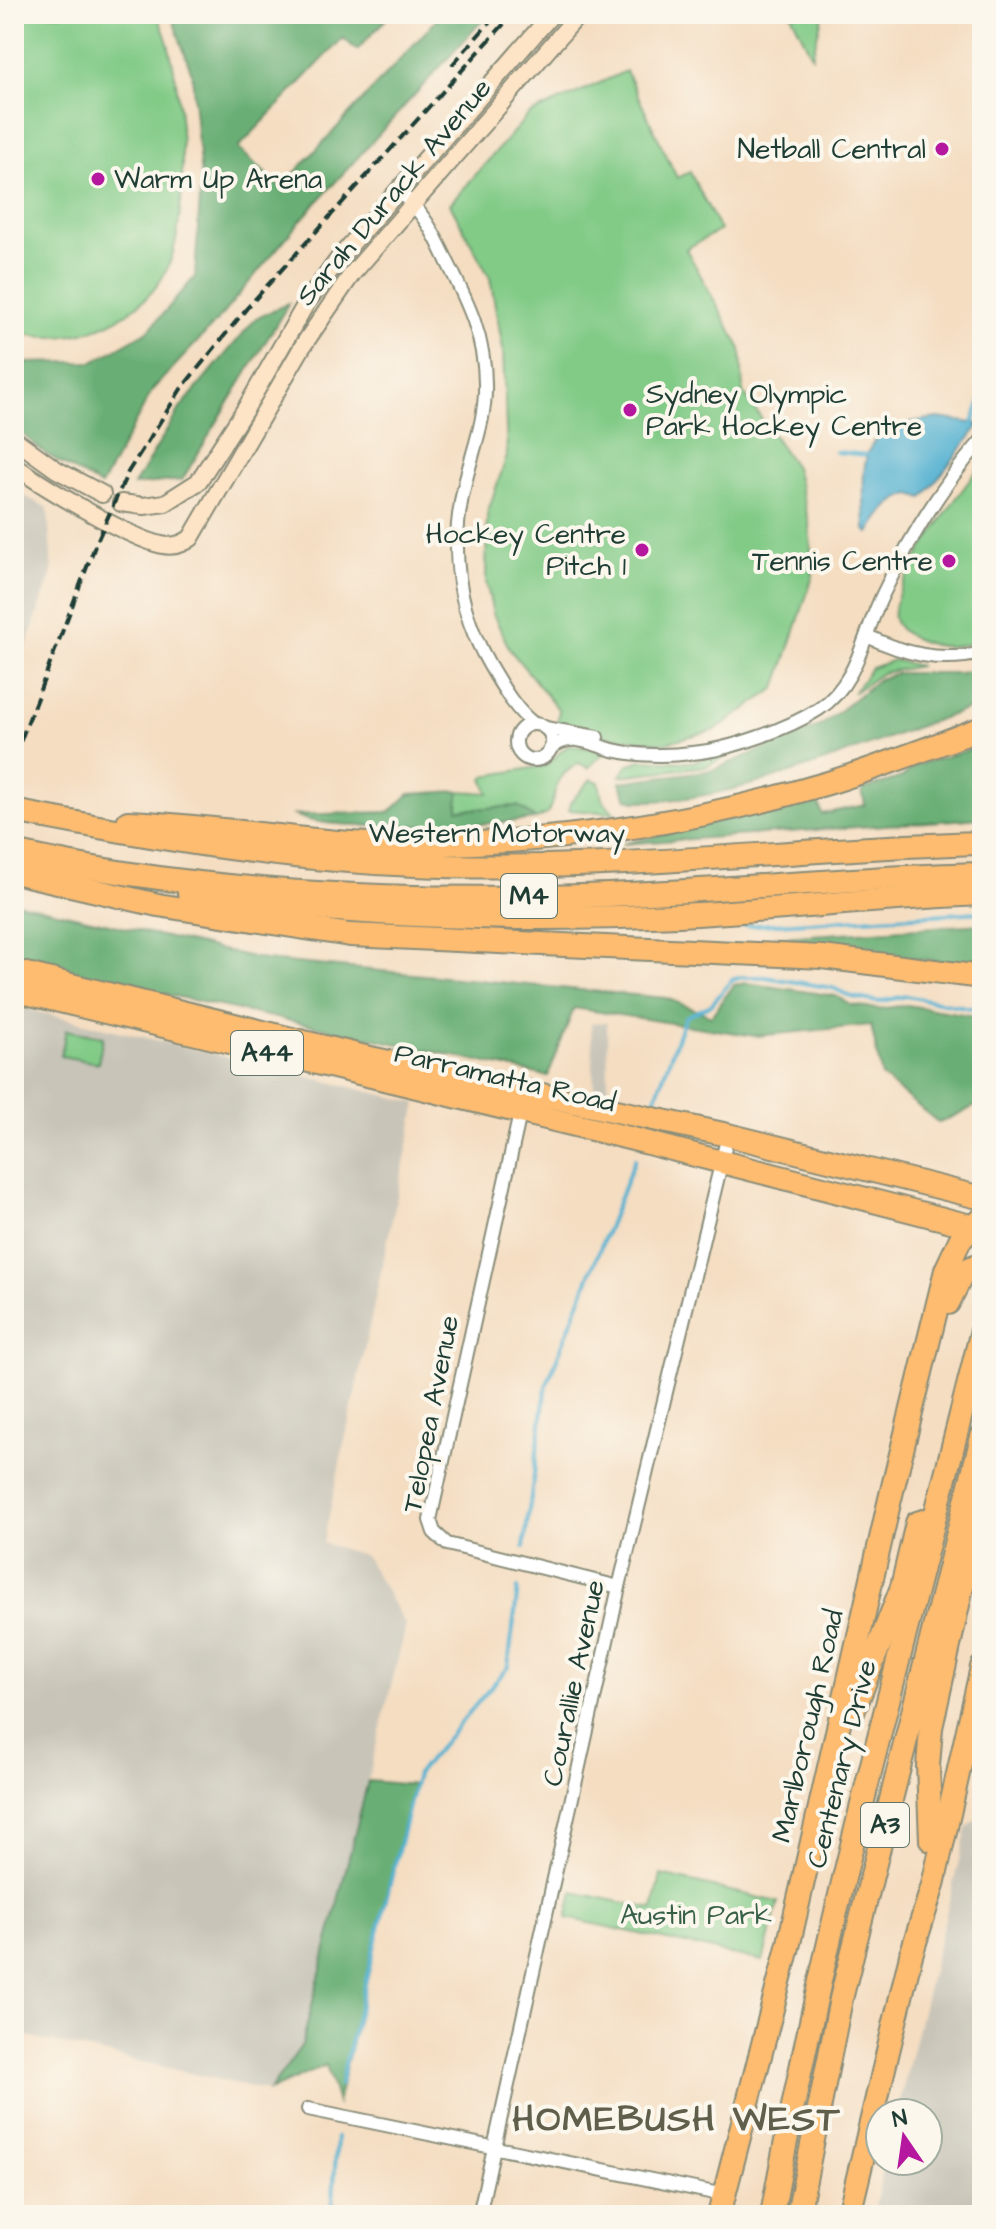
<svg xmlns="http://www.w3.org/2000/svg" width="996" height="2229" viewBox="0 0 996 2229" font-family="'Architects Daughter',sans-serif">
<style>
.industrial{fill:#c8c4b8}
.green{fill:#82cb87;stroke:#50845e;stroke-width:2}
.forest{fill:#69af74;stroke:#447654;stroke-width:2}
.water{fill:#53b1d1;stroke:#397782;stroke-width:2}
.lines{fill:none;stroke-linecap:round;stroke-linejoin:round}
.stream{stroke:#53b1d1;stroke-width:4}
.street-casing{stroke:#8a8d7a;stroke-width:16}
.secondary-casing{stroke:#8a8d7a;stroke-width:20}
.highway-casing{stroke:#8a8d7a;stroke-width:26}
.street{stroke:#fff;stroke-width:12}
.secondary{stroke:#fee4c6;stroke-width:16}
.highway{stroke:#fdbc70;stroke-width:22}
.rail{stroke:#1f3d34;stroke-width:4;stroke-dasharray:12 6;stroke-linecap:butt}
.poi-dot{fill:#b5179e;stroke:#fbf7ec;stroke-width:3}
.labels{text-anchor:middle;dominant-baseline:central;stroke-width:8;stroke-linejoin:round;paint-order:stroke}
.shield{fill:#fbf7ec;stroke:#61756b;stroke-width:2}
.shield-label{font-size:26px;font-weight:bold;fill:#1f3d34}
.poi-label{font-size:28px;fill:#1f3d34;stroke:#fbf7ec;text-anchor:end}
.street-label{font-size:28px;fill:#1f3d34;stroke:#fbf7ec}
.park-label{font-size:28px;fill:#386049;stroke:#fbf7ec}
.district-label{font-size:36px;font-weight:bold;letter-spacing:2px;fill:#605f4c;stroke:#fbf7ec}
</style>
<rect width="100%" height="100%" fill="#fbf7ec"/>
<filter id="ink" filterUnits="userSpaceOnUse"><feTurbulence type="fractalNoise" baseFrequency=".0125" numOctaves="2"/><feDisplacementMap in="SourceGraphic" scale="16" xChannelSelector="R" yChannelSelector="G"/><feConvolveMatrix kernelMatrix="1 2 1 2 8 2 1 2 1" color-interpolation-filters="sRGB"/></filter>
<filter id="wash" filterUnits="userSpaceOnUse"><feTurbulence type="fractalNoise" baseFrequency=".006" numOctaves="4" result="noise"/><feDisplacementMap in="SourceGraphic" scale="32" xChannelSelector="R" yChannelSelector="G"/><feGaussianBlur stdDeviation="1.8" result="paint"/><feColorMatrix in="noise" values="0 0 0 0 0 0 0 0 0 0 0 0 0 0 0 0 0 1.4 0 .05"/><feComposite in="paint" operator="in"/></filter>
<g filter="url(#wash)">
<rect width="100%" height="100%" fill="#f4ddc1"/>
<g class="industrial">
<polygon points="14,491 48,508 52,572 14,682"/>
<polygon points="14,1006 417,1103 323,1543 365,1556 406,1626 302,2045 269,2091 14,2033"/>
<polygon points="607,1022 608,1088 594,1089 591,1023"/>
<polygon points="982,1815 982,2215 873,2215 885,2161 928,2161 928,2113 897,2113 967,1828"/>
</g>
<g class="green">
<path d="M14,14H156C185,62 192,221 166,271C150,302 123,319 92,330C69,338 36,341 14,329Z"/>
<polygon points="791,14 823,14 812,56"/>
<polygon points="626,71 677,178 690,172 720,230 686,249 741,349 743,392 795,467 809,523 813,576 776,688 715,730 664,743 613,737 557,723 559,710 510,650 493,614 486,582 487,514 507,456 503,349 490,278 450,204 528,115"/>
<path d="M982,464V641C957,647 940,650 916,639C907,635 897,629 894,619C887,591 963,488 982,464Z"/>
<polygon points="894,660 920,666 882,673 853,693 871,668"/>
<path d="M570,745L600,750L603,754L588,768L579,763C550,779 559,792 547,814L536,819L518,806L457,810L459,791L489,793L483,779L485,776L544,766C556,760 558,750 570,745Z"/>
<polygon points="742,749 707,766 620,776 628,765 641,760 692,762"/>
<polygon points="591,779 599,782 602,799 614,813 569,810 570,803"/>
<polygon points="66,1030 103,1037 98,1063 61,1056"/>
<polygon points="661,1875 778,1902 763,1961 567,1918 573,1892 653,1909"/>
</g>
<g class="forest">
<polygon points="171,14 391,14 357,50 343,38 238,148 281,188 442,14 488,14 301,220 216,322 153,389 101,486 46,454 14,427 14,363 93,362 148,331 195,277 201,179 192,74"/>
<polygon points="289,303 182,480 134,485 181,407 256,318"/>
<path d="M982,668V705C875,737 748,804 636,801L627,799L620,782L713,770L822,725L879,679L897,673H960Z"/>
<polygon points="982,746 982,818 622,844 817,798 822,814 865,805 862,790 902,777 916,765"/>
<path d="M459,791L458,810L518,806L535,819C493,825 328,833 294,815L390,812L409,794Z"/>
<polygon points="14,902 265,960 666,998 711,1016 734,985 747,983 836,996 851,1005 879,1009 907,1005 982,1017 982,1103 939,1123 882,1077 871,1025 755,1036 574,1008 548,1076 14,962"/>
<polygon points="982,924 982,965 783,948 781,937"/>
<polygon points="368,1781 414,1785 337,2103 326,2065 269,2091 302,2045"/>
</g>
<path class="water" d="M938,418L980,424L923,498L911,494C889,500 881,514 869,533L865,530C863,458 853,427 938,418Z"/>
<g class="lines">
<g class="stream">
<polyline points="973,423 982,398"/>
<polyline points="836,452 867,455"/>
<polyline points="705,928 982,912"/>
<polyline points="654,1102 685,1017 711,1005 732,980 742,977 765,977 833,988 852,997 878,1002 906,996 982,1010"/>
<polyline points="524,1547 546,1387 635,1159"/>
<polyline points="340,2085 417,1774 508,1667 518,1588"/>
<polyline points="332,2215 337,2137"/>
</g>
</g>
</g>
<g filter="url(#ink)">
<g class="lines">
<defs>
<g id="street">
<path d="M396,190C422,208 435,235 448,263C468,303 485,338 485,384C486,417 474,447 466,479C449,544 456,608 490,666C502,686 515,710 534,724"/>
<path d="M867,636C905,654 940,663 982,653"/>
<circle cx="534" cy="742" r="18"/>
<polyline points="545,728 597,737"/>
<path d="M550,749C571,731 590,744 613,750C637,756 668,756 692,753C729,750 788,729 819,709C859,682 863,634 883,594C909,539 942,485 982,440"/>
<polyline points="521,1109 430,1520 434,1532 447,1544 619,1587"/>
<polyline points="308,2109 724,2195"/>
<polyline points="479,2215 619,1587 728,1135"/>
</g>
<g id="secondary">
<polyline points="14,439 57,470 102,494"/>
<path d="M14,465C43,487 129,538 162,545C173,547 182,545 191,538L304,344L352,274L579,14"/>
<polyline points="121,503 144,506 165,503 198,482 246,408 307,302 340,257 552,14"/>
</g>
<g id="highway">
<path d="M14,811C147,837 279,860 415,865C605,873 793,848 982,843"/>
<path d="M128,822C224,826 320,846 417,845C556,843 695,823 828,783C880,767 931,747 982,728"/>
<path d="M14,852C191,893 400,902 582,896C715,892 848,877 982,874"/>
<polyline points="14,872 158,905 350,935 822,957 982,977"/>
<path d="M189,893C352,918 516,922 679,915C780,910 881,898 982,894"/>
<polyline points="14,971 361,1056 728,1135 982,1198"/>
<polyline points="14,990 629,1138 982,1229"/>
<polyline points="948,1303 964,1271 982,1263"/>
<polyline points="853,1712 902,1587 917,1523 930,1519"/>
<polyline points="931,1840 928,1766 931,1728 981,1500"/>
<polyline points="719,2215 789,1943 890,1499 946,1270 960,1240 982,1219"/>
<path d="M772,2215C826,1917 910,1624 982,1330"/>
<polyline points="798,2215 841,1999 982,1437"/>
<polyline points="849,2215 911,1955 933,1885 982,1667"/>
</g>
</defs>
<use href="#street" class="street-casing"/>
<use href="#secondary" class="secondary-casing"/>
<use href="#highway" class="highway-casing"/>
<use href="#street" class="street"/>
<use href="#secondary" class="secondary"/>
<use href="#highway" class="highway"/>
<g class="rail">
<polyline points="452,65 497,14"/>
<polyline points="14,758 95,546 128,472 181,389 247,308 513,14"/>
</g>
</g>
</g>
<g class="poi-dot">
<circle cx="942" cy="149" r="8"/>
<circle cx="98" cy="179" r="8"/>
<circle cx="630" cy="410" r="8"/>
<circle cx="642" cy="550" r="8"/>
<circle cx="949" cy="561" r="8"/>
</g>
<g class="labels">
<g class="shield">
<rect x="501" y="874" width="56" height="44" rx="6"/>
<rect x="231" y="1031" width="72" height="44" rx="6"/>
<rect x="861" y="1803" width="48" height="44" rx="6"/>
</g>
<g class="shield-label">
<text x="529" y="896">M4</text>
<text x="267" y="1053">A44</text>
<text x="885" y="1825">A3</text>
</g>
<g class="poi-label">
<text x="926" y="149">Netball Central</text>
<text x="114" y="179" text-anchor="start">Warm Up Arena</text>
<text x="646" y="394" text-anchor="start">Sydney Olympic<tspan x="646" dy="32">Park Hockey Centre</tspan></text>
<text x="626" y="534">Hockey Centre<tspan x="626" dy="32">Pitch 1</tspan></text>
<text x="933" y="561">Tennis Centre</text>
</g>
<g class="street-label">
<text transform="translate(394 192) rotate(-50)">Sarah Durack Avenue</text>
<text x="497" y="833">Western Motorway</text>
<text transform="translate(505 1078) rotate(13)">Parramatta Road</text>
<text transform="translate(431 1414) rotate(-79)">Telopea Avenue</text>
<text transform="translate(574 1683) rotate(-78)">Courallie Avenue</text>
<text transform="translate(808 1726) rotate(-77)">Marlborough Road</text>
<text transform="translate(842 1764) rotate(-76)">Centenary Drive</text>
</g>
<g class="park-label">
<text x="696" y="1915">Austin Park</text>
</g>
<g class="district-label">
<text x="677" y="2119">HOMEBUSH WEST</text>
</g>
</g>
<rect width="996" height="2229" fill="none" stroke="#fbf7ec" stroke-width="48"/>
<g transform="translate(904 2137) rotate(347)"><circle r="38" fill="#fbf7ec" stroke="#a3ada2" stroke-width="2"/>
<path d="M0-6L14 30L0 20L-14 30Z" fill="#b5179e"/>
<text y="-12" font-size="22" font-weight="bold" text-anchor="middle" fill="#1f3d34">N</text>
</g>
</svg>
